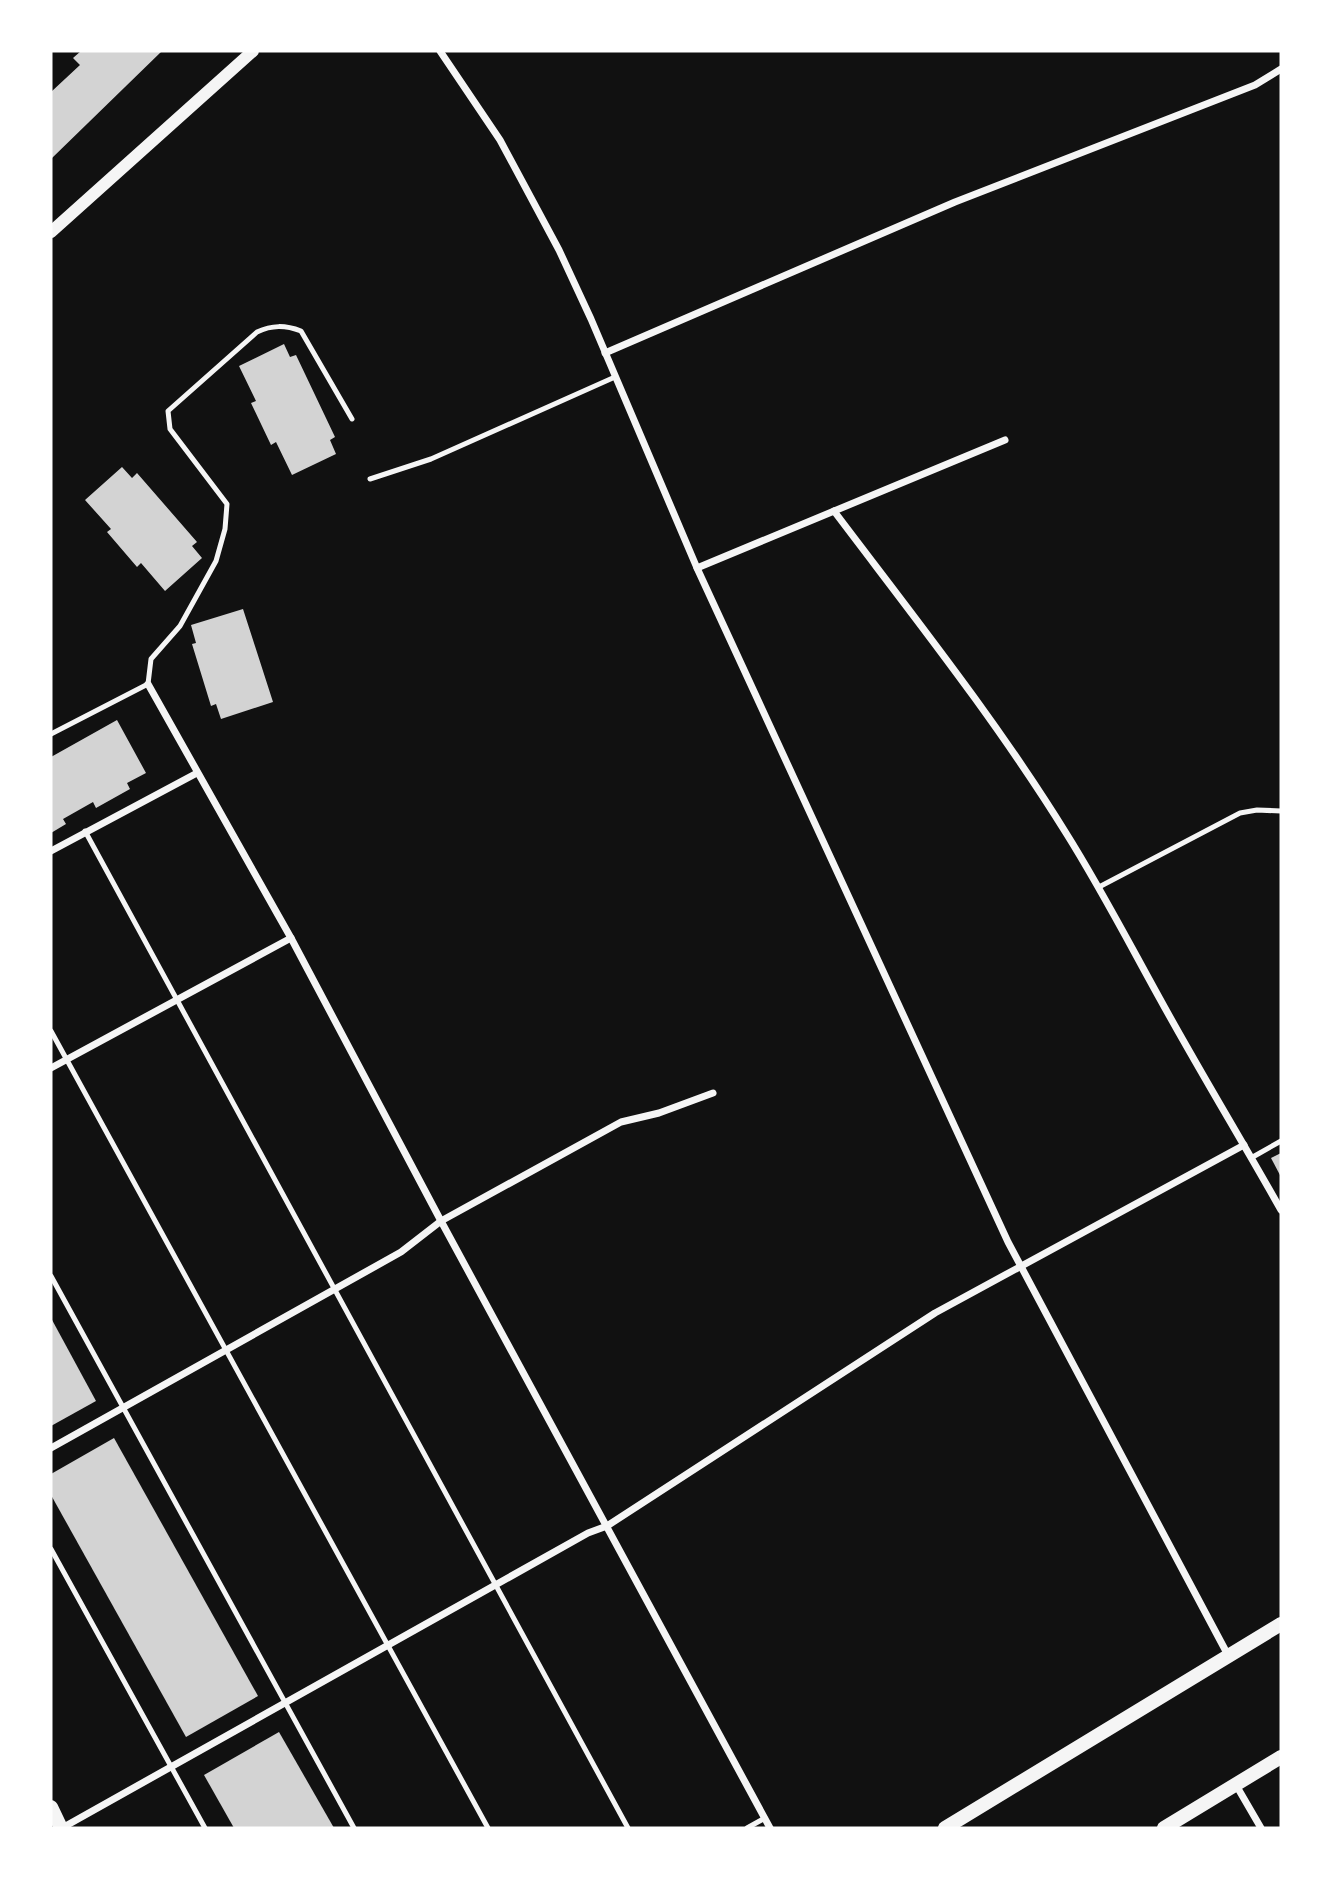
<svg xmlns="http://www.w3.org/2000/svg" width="1332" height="1879" viewBox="0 0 1332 1879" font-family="'Varela Round',sans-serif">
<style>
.building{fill:#d3d3d3}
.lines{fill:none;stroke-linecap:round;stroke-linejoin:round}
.service{stroke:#f5f5f5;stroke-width:5}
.minor{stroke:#f5f5f5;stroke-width:7}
.tertiary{stroke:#f5f5f5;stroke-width:12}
.secondary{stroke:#f5f5f5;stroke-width:14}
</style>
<rect width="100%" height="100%" fill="#111"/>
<g class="building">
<polygon points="81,51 162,51 51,159 51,92 80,65 73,58"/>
<polygon points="284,344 290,357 296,355 335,437 330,440 336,454 292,475 276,442 271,445 251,403 256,401 239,366"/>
<polygon points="122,467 132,478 137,473 197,542 192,546 202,558 165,591 141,563 137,567 107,532 111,529 85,500"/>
<polygon points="243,609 273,702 221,719 216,704 211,706 192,644 196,643 191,625"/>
<polygon points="117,720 146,773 127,783 130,789 96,808 93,802 63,819 66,824 51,833 51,757"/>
<polygon points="1281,1153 1281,1177 1271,1158"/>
<polygon points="51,1318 96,1401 51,1426"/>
<polygon points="114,1438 258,1696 186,1737 51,1495 51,1474"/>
<polygon points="279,1732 334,1828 234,1828 204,1775"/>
</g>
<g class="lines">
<g class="service">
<polyline points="370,479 431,459 615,377"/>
<path d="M51,734L148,684L151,659L180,626L216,561L225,529L227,504L170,429L168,411L257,332C272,325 285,325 301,331L352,419"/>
<polyline points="85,831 628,1828"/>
<polyline points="1099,887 1240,813 1257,810 1281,811"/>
<polyline points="51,1031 488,1828"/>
<polyline points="1251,1158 1281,1141"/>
<polyline points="51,1276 354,1828"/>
<polyline points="51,1549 205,1828"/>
<polyline points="747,1828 765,1818"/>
</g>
<g class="minor">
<polyline points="440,51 500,140 559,250 591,319 697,568 1008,1242 1229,1657"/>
<polyline points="605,353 955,202 1255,85 1281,69"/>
<path d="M834,511C914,617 996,720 1066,833C1100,887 1129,943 1160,999C1199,1070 1241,1139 1281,1210"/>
<polyline points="697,568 1005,440"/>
<polyline points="148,684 291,938 441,1221 770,1828"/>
<polyline points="51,851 197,773"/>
<polyline points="51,1068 291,938"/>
<polyline points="51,1448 401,1252 441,1221 621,1122 659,1113 713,1093"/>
<polyline points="1236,1785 1261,1828"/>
<polyline points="62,1828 588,1533 607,1526 935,1313 1244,1145"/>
</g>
<polyline class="tertiary" points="51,232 253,51"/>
<g class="secondary">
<polyline points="51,1807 61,1828"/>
<polyline points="945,1828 1281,1624"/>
<polyline points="1164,1828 1281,1757"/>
</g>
</g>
<rect width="1332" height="1879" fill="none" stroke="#ffffff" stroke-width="105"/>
</svg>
